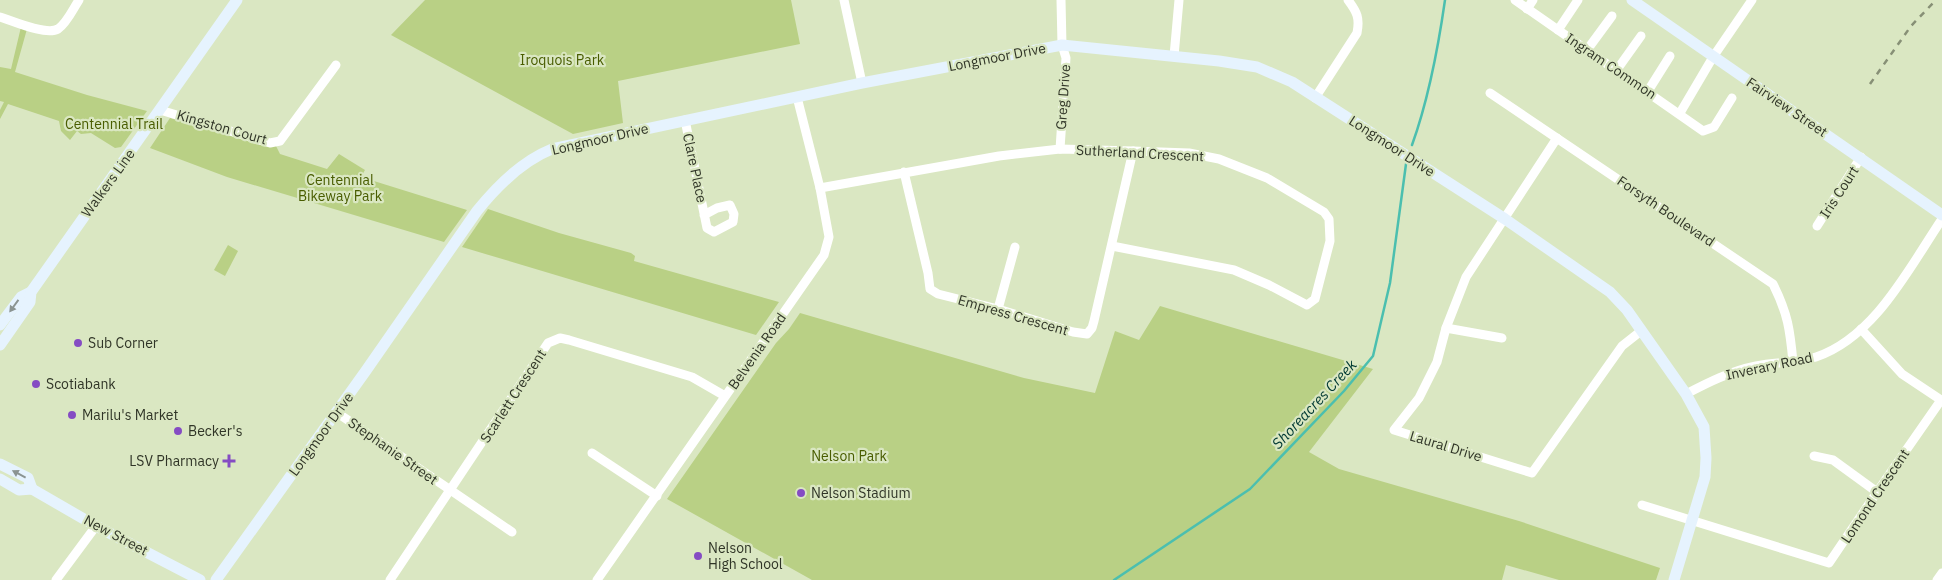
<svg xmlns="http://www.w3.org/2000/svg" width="1942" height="580" viewBox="0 0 1942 580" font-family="'IBM Plex Sans',sans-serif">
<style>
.green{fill:#b9d085}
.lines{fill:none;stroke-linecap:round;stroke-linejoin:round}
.stream{stroke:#4bbfaf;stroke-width:2.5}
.street{stroke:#fff;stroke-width:9}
.secondary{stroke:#e6f3fe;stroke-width:11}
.rail{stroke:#879076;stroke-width:2.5;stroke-dasharray:6 6;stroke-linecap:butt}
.oneway{fill:#8b9492}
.poi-dot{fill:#854cc3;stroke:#dae7c2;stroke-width:2}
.labels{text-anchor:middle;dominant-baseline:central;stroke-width:4.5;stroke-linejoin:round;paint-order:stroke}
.street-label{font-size:14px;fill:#303527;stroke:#dae7c2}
.park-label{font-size:14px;fill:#495d00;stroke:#dae7c2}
.poi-label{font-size:14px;fill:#303527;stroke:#dae7c2;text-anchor:start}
.water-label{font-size:15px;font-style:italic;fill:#013933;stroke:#dae7c2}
</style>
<rect width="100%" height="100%" fill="#dae7c2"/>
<g class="green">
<polygon points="425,0 791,0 800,44 618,81 623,123 573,134 391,35"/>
<polygon points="21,27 27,29 15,72 87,95 147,111 121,147 115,148 91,133 81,134 77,131 70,140 61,131 59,121 8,104 0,119 0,110 4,102 0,101 0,67 11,69"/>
<polygon points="170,118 264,146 276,146 280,154 327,169 339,154 365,170 361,177 467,210 444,242 227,177 150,148"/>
<polygon points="488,209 559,233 631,253 635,256 634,261 779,302 756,335 462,247"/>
<polygon points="228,245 238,251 225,276 214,270"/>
<polygon points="1160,306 1373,369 1309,452 1339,469 1519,521 1660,568 1656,580 1559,580 1506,565 1502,580 812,580 667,499 776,343 789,329 800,313 1024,378 1095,393 1115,331 1139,340"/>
</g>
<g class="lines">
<g class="stream">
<path d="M1412,145C1429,98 1438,49 1445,0"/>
<polyline points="1114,580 1250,489 1344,391 1373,356 1390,283 1406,164"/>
</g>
<g class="street">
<polyline points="844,0 862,83"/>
<polyline points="1515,0 1703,131 1714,127 1732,98"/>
<polyline points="1527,9 1533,0"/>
<path d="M0,17C13,21 46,36 58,29C67,23 73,9 79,0"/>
<polyline points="1558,30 1578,0"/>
<polyline points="1587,50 1612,16"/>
<polyline points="1174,56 1179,0"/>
<polyline points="1616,71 1641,36"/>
<polyline points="1648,91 1670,56"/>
<path d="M1490,93L1773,284C1788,314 1790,330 1793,362"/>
<path d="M1315,98L1357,33C1360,18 1357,12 1348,0"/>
<polyline points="160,110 270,143 280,141 336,65"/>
<polyline points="1680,113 1713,57 1752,0"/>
<polyline points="685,120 707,228 714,232 733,222 734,214 730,205 717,208 704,215"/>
<polyline points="1557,138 1466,277 1446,328 1437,362 1419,398 1394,430 1532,473 1622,346 1641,331"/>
<polyline points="1060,149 1066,58 1062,45 1061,0"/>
<polyline points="904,172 928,273 930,289 938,294 998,309 1073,332 1087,334 1092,328 1094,321 1133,151"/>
<polyline points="820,188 999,156 1060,149 1133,151 1189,153 1219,159 1267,178 1324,212 1329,219 1330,241 1315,299 1307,305 1269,285 1234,270 1112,246"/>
<polyline points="1817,226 1861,157"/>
<polyline points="998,309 1015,247"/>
<polyline points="1446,328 1502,338"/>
<path d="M1686,394C1709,382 1731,371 1756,366C1776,362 1797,363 1816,357C1875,337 1909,268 1942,219"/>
<polyline points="336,412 512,532"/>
<polyline points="592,453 657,496"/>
<polyline points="1814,456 1833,460 1877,492"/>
<polyline points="1642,505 1829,563 1877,492 1941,400 1902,374 1861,329"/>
<polyline points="56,580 96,526"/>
<polyline points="390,580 548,343 560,338 569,340 692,377 725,396"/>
<polyline points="597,580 824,255 829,237 820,188 797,97"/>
<polyline points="1937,580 1942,573"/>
</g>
<g class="secondary">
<polyline points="1632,0 1942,215"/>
<polyline points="0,325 21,297 31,292"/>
<polyline points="0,345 30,302 31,292 237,0"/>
<polyline points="0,464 28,478 32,489"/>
<polyline points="0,479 19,490 32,489 96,526 200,580"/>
<path d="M216,580L365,372L477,211C497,186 522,161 552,149L862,83L1062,45L1219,61L1257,67L1292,82L1505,219L1610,292L1627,310L1686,394L1704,427L1706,458L1705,477L1674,580"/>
</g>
<polyline class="rail" points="1870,84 1911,26 1936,0"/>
</g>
<defs><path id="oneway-solid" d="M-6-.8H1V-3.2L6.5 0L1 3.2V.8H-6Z" transform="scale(1.25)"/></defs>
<g class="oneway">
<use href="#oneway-solid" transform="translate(14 306) rotate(126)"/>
<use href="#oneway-solid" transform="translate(19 474) rotate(-152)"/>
</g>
<g class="poi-dot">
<circle cx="78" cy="343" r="5"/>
<circle cx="36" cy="384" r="5"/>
<circle cx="72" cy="415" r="5"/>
<circle cx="178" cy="431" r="5"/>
<path d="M226.5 453.5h5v5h5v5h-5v5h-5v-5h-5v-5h5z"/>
<circle cx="801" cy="493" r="5"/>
<circle cx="698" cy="556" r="5"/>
</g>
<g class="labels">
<g class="street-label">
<text transform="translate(997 57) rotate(-11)">Longmoor Drive</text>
<text transform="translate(1611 66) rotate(34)">Ingram Common</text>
<text transform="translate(1063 97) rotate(-86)">Greg Drive</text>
<text transform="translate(1787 107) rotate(34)">Fairview Street</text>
<text transform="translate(222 127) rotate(16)">Kingston Court</text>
<text transform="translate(600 139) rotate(-13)">Longmoor Drive</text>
<text transform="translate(1392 146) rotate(33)">Longmoor Drive</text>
<text transform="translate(1140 153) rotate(3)">Sutherland Crescent</text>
<text transform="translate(695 168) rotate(78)">Clare Place</text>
<text transform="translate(108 183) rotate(-54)">Walkers Line</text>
<text transform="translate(1839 192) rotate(-57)">Iris Court</text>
<text transform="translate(1666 211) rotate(34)">Forsyth Boulevard</text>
<text transform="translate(1013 315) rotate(16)">Empress Crescent</text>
<text transform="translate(757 351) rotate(-55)">Belvenia Road</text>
<text transform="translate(1769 366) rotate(-12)">Inverary Road</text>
<text transform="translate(513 396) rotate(-57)">Scarlett Crescent</text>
<text transform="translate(321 434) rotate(-54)">Longmoor Drive</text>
<text transform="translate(1446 446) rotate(17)">Laural Drive</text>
<text transform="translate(393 451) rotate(35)">Stephanie Street</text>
<text transform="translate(1875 496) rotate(-56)">Lomond Crescent</text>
<text transform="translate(116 535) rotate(28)">New Street</text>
</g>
<g class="park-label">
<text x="562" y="60">Iroquois Park</text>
<text x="114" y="124">Centennial Trail</text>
<text x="340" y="180">Centennial<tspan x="340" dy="16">Bikeway Park</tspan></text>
<text x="849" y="456">Nelson Park</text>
</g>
<g class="poi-label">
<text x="88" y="343">Sub Corner</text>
<text x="46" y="384">Scotiabank</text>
<text x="82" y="415">Marilu's Market</text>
<text x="188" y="431">Becker's</text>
<text x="219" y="461" text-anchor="end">LSV Pharmacy</text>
<text x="811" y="493">Nelson Stadium</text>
<text x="708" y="548">Nelson<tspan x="708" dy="16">High School</tspan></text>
</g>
<g class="water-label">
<text transform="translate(1314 404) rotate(-47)">Shoreacres Creek</text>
</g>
</g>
</svg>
